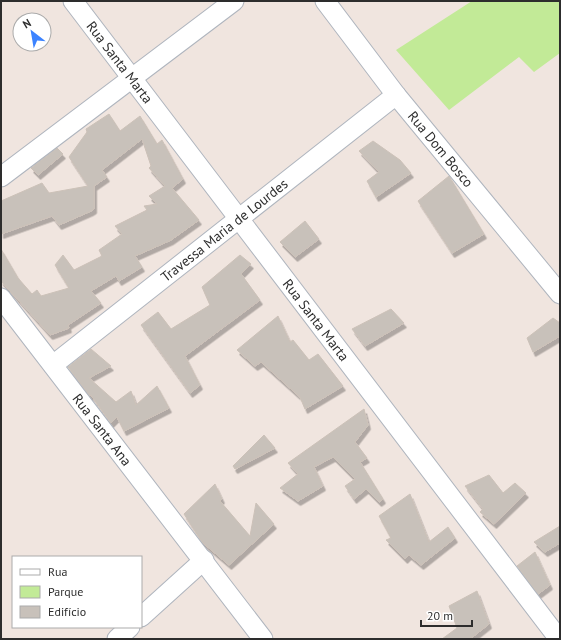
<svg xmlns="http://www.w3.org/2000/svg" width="561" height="640" viewBox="0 0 561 640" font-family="'PT Sans',sans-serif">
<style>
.green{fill:#c2ea97}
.building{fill:#c8c1ba;stroke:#ccc1b8;filter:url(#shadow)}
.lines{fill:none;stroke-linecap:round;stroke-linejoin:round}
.minor-casing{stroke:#afb5be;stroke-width:21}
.minor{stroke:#fff;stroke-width:19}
.labels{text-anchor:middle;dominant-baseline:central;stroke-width:3.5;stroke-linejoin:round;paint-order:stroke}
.street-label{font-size:14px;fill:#2d2d2d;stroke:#fff}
</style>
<defs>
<filter id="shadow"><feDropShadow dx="2.5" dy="4.5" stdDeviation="0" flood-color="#0004"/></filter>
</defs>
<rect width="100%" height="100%" fill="#f0e5df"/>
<polygon class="green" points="472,1 560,1 560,53 534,72 519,57 449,110 396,50"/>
<g class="building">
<polygon points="109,114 120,131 140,116 157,144 162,140 183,179 172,188 199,220 171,240 135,256 142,267 119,281 116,276 91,291 101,303 68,325 69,328 50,335 1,281 1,249 18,278 32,294 37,290 41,296 69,288 55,265 63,255 74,270 102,256 99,250 122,234 115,226 147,210 144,206 157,204 149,196 165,186 149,168 151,166 142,139 102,170 107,177 94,186 94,209 91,211 59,225 52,216 1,234 1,201 42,183 49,193 88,186 69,157 87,132 86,129"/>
<polygon points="373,141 400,160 411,173 376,197 367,181 379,172 359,151"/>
<polygon points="57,148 63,154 38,175 31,168"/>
<polygon points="449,176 484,234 452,253 418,201"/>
<polygon points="305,221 319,239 295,257 280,242"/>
<polygon points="240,255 251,264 241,274 260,300 185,356 200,385 190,393 141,325 158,312 171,329 210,305 202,287"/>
<polygon points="391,309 404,323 365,346 352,329"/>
<polygon points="278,316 290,342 293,340 309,360 318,354 343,386 305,409 300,397 261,362 255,366 237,350"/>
<polygon points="553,318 560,323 560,336 533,352 527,338"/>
<polygon points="91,349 111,366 89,378 116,402 131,391 136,405 157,386 169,408 124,431 117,417 111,423 91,395 90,396 68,367"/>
<polygon points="364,409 368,425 355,442 367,458 360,462 383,499 379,502 366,489 354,499 345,486 355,479 333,457 314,467 323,486 298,501 280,488 298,474 288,463"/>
<polygon points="264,435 275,448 235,469 233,466"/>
<polygon points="489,475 503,493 515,483 526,493 494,524 480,512 483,509 465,486"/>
<polygon points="215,484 222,499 220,501 250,536 256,503 274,524 229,565 202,542 184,514"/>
<polygon points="410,494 429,542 448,527 455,538 421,565 409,555 405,559 386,540 391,538 379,516"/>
<polygon points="560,526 560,543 545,552 534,542"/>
<polygon points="535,552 550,585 538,594 517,566"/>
<polygon points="477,591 489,624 470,639 442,639 457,628 449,606"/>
</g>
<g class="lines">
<defs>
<g id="minor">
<path id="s1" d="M73,1L559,639"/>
<path id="s2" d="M325,1L396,95L560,294"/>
<polyline points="1,177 234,1"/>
<path id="s3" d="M1,298L263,639"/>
<path id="s4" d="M53,365L396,95"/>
<polyline points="141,617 204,560"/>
<polyline points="117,639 130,627"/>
</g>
</defs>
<use href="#minor" class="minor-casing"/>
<use href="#minor" class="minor"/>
</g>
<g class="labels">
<g class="street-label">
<text stroke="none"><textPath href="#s1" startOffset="77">Rua Santa Marta</textPath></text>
<text stroke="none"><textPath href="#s2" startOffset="188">Rua Dom Bosco</textPath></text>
<text stroke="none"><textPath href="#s4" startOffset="218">Travessa Maria de Lourdes</textPath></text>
<text stroke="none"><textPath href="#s1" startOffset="401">Rua Santa Marta</textPath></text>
<text stroke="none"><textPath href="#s3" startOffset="166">Rua Santa Ana</textPath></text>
</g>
</g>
<rect width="561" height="640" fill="none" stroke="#2d2d2d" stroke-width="4"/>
<rect x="12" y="556" width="130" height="72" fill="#ffffff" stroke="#ababab"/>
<rect x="20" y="569" width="20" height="6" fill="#ffffff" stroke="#ababab"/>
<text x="48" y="576" font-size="12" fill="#2d2d2d">Rua</text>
<rect x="20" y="586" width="20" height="12" fill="#c2ea97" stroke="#ababab"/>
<text x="48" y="596" font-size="12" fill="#2d2d2d">Parque</text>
<rect x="20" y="606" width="20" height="12" fill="#c8c1ba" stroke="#ababab"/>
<text x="48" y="616" font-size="12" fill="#2d2d2d">Edifício</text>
<g transform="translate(32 32) rotate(329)"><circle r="19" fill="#ffffff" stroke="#ababab"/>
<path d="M0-3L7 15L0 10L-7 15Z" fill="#3c83ff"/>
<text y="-6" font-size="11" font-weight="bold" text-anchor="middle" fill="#2d2d2d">N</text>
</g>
<path d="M421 620v6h51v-6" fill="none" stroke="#2d2d2d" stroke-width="2"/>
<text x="427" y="620" font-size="12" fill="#2d2d2d" stroke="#ffffff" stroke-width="3" paint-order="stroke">20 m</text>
</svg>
